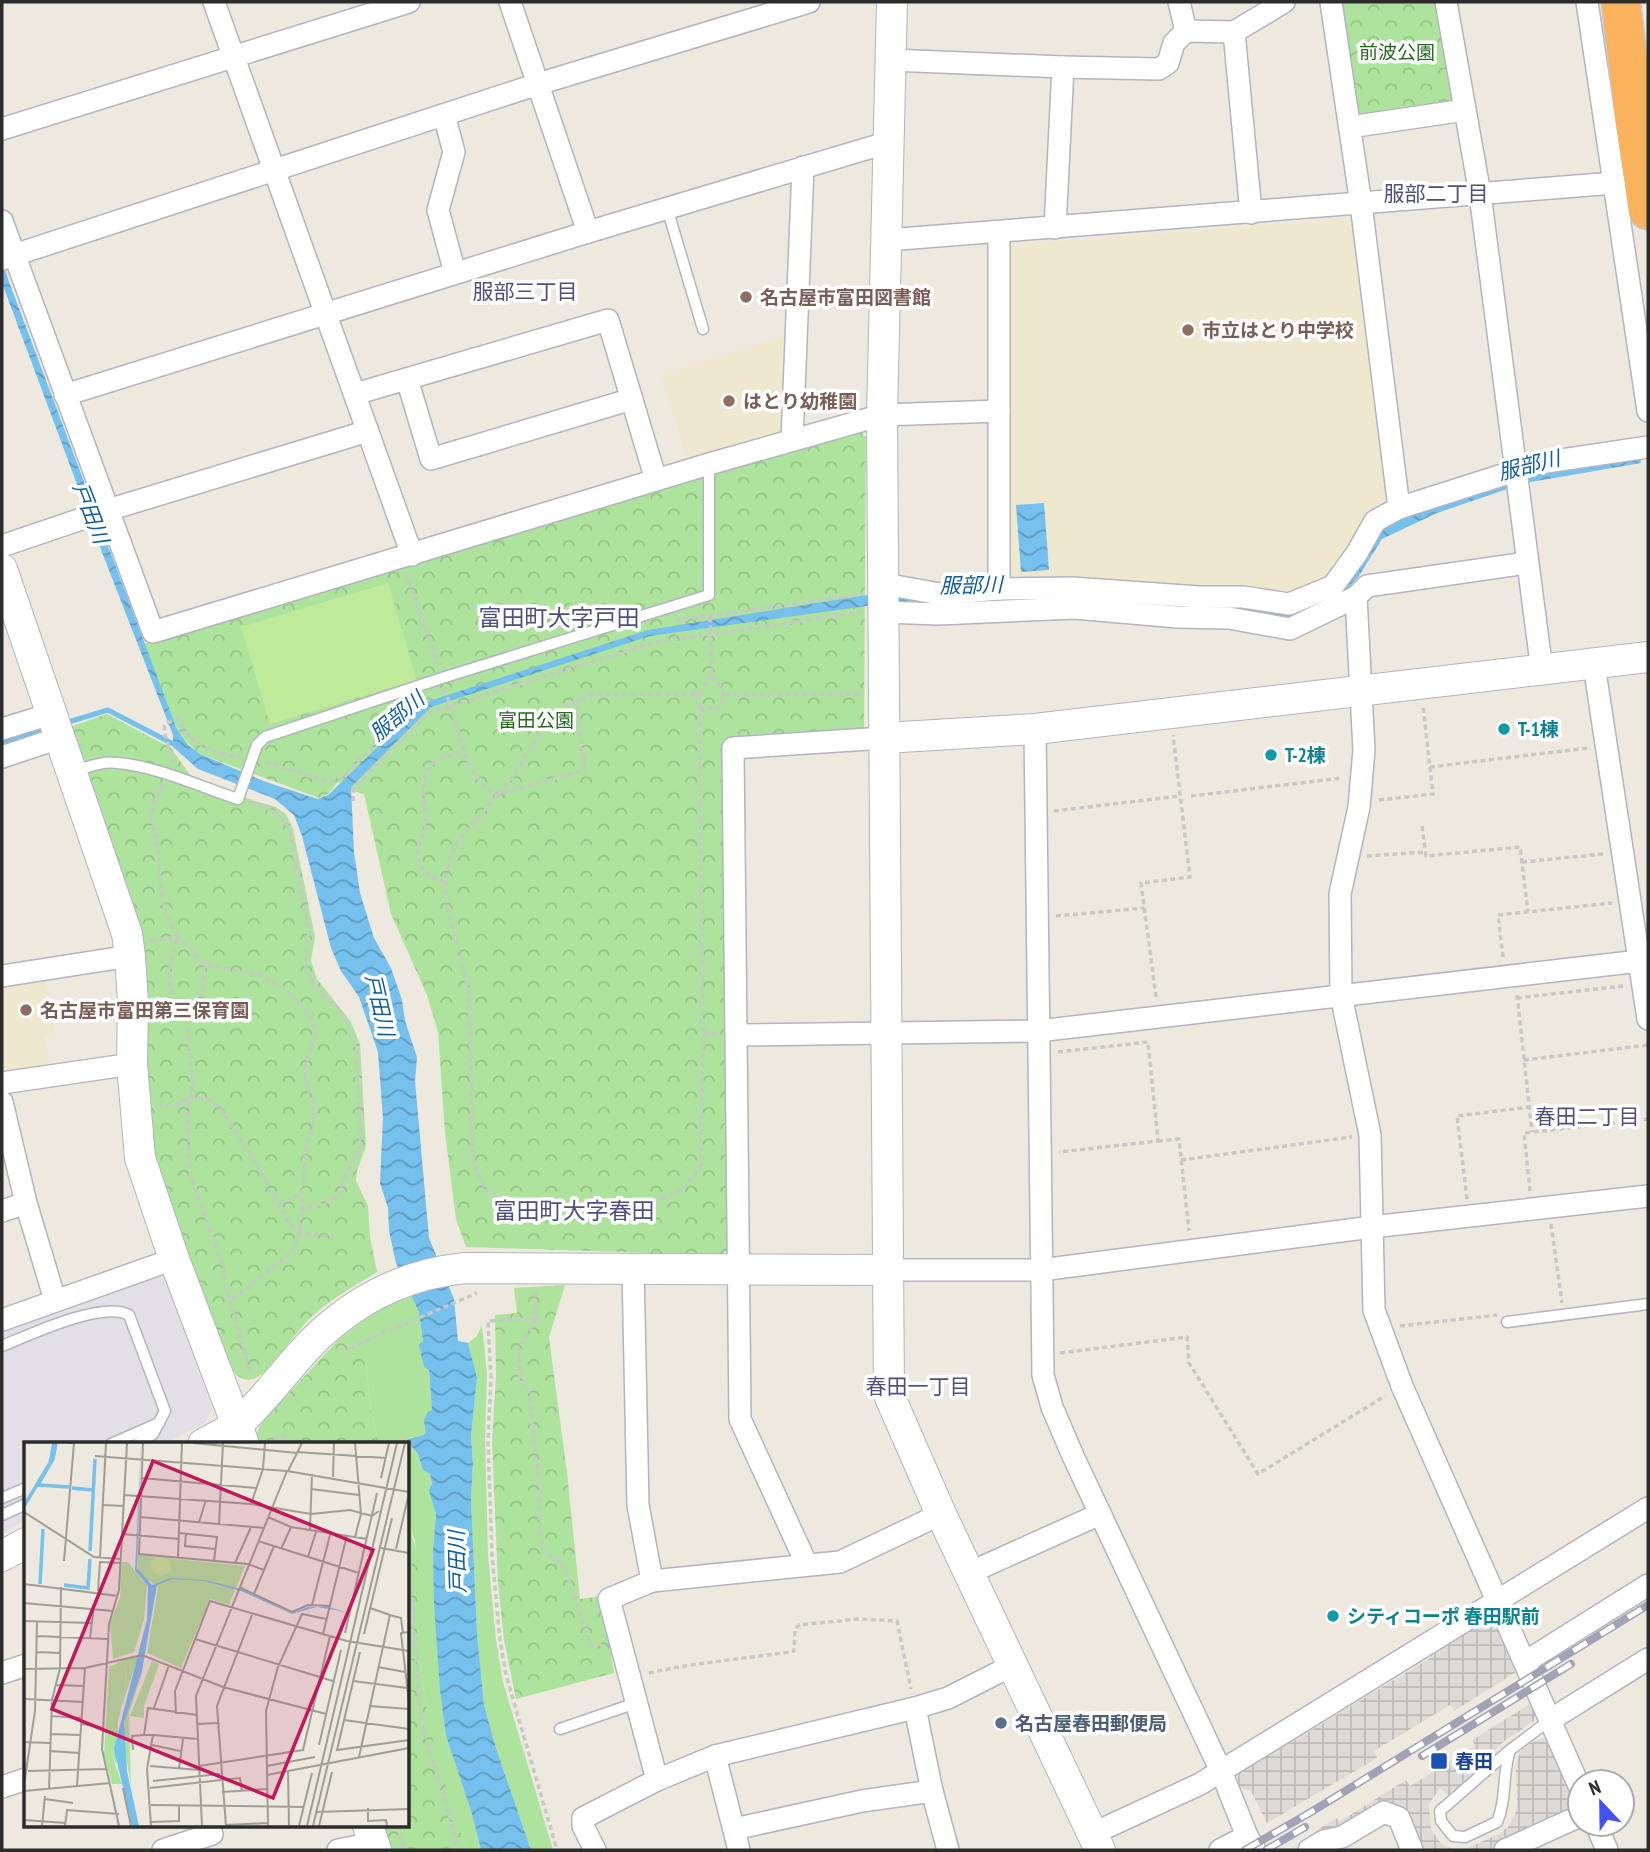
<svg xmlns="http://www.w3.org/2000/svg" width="1650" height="1852" viewBox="0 0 1650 1852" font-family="'PT Sans Narrow','Noto Sans JP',sans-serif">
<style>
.industrial{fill:#e2dfe6}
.education{fill:#eee8cf}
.grass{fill:#ade39d}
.forest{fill:url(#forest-crowns)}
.pitch{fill:#bfea99}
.plaza{fill:url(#plaza-grid)}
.water{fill:url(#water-waves)}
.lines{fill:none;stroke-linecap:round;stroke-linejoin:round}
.stream{stroke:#75c0ed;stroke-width:5}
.lane-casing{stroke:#b2b4bf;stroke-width:13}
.street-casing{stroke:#b2b4bf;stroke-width:24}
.secondary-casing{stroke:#b2b4bf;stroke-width:32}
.highway-casing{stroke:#c8c8c8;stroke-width:41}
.path{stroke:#c8c8c8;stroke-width:3.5;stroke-dasharray:5 3.5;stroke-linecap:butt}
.lane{stroke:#fff;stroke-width:10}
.street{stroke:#fff;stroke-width:21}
.secondary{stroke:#fff;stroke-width:30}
.highway{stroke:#fbb25c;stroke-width:38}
.rail-casing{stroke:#a2a2b6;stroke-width:8}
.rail{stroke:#fff;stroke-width:5;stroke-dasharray:16;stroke-linecap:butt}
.education-dot{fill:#8d6e63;stroke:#fff;stroke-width:2.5}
.culture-dot{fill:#0f9aa8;stroke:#fff;stroke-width:2.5}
.service-dot{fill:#5c6f8a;stroke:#fff;stroke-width:2.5}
.transit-dot{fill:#1a4fb4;stroke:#fff;stroke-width:2.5}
.labels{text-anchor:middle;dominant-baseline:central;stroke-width:7;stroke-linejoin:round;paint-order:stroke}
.park-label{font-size:19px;fill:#24691c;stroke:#fff}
.education-label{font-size:19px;font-weight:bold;fill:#785e54;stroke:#fff;text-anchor:start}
.culture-label{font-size:19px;font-weight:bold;fill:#0d838f;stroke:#fff;text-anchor:start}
.service-label{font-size:19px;font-weight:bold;fill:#4e5e75;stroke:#fff;text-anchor:start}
.transit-label{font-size:19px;font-weight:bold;fill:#164399;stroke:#fff;text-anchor:start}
.neighbourhood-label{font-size:21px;fill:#4d507d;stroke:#fff}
.water-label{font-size:21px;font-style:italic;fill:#105d9d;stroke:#fff}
.quarter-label{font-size:23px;fill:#4d507d;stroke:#fff}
.inset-river{fill:none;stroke:#75c0ed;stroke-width:3.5}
.inset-road{fill:none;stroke:#a09d97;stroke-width:2}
.view{fill:#c2185b;fill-opacity:0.15;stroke:#c2185b;stroke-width:3.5}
.inset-edge{fill:none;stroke:#2c2c2c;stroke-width:3.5}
</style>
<defs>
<pattern id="forest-crowns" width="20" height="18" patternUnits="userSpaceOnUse" patternTransform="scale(1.75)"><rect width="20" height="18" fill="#ade39d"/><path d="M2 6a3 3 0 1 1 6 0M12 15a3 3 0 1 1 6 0" fill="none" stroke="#95c387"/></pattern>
<pattern id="plaza-grid" width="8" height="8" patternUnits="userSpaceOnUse" patternTransform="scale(1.75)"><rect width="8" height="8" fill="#dedbd6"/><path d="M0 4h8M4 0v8" fill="none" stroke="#bfbcb8"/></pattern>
<pattern id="water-waves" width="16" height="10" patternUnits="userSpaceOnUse" patternTransform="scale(1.75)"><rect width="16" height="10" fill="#75c0ed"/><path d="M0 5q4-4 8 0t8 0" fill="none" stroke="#609cc0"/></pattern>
</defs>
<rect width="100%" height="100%" fill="#ede9df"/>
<polygon class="industrial" points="159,1274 167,1277 212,1408 206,1422 164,1444 26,1444 26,1520 2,1533 2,1329"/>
<g class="education">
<polygon points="1351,219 1355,223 1387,504 1322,586 1291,600 1007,579 1008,250 1013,245"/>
<polygon points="791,334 788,427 781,433 688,462 661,375"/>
<polygon points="44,976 55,1035 44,1037 50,1068 2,1074 2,984"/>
</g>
<g class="grass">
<path d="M412,1297L419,1312L423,1342L421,1343L429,1370L432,1410L426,1433L418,1438L411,1437L406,1440L418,1454L423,1470L430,1473L436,1514L433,1550L440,1691L446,1736L471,1811L481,1850H466C455,1813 439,1776 431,1737C418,1672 418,1606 415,1540L408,1525V1444H379L371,1412L366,1361L339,1339L389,1301Z"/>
<polygon points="482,1325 487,1374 485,1438 488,1555 496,1640 503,1682 553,1850 531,1850 496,1748 484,1705 477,1634 471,1500 473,1463 471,1436 477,1377 468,1343 477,1336"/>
</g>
<g class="forest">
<polygon points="1339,2 1438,2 1455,102 1358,117"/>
<path d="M859,430L866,437L864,729L723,740L729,1249L722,1254H683L466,1247L456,1219L445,1133L438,1032L427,995L391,914L364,794L347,789L338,782L328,794L319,798L200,754C169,731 157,680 143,644Z"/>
<path d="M107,714L171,748L190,775L249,799L276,807L286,814L293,829L315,937L311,961L317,979L351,1022L360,1044L366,1146L357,1171L356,1181L368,1206L370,1237L377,1272C352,1287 326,1302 305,1323C296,1334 267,1373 258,1377C243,1385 234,1374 228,1363L157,1174L152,1155L143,955L67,728Z"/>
<polygon points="565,1285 549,1337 567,1473 580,1599 602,1596 614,1673 516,1699 504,1640 498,1584 492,1440 496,1377 495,1315 517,1313 514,1288"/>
<polygon points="339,1339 366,1361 371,1412 379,1444 257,1444 255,1437 262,1422"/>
<path d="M408,1525C421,1553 418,1584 419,1615C420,1645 421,1675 426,1705C433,1755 452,1802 466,1850H386L378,1826H408Z"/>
</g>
<polygon class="pitch" points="388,583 417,680 270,724 241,627"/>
<g class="plaza">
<polygon points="1487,1618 1499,1628 1518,1671 1454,1711 1450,1705 1374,1751 1377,1758 1267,1823 1251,1791 1236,1787 1240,1767 1274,1747 1292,1742 1430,1658 1438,1644"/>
<polygon points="1533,1702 1537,1711 1534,1721 1503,1742 1485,1762 1471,1770 1475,1776 1448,1795 1440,1788 1429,1804 1431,1829 1439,1841 1446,1847 1463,1850 1499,1834 1508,1827 1515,1815 1517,1803 1516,1766 1519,1755 1524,1746 1540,1739 1550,1740 1575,1802 1573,1810 1488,1850 1423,1850 1407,1814 1319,1838 1315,1831 1337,1818 1339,1822 1406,1780 1410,1786 1475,1746 1472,1740"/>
</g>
<g class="water">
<path d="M2,256L8,279L176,727L188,745L200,754L266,782L318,799L328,795L423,703L648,630L898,590L1071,592L1293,612L1376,533L1405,516L1525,472L1640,455L1641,463L1525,483L1437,513L1382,539L1359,576L1337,601L1294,620L903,604L867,606L650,636L431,707L351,787L354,852L360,893L374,938L391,968L402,1000L405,1021L417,1057L415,1081L429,1238L454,1299L458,1341L468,1343L477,1377L471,1436L473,1463L471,1500L477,1634L484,1705L496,1748L531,1850H481L471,1811L446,1736L440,1691L434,1603L433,1550L436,1514L429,1490L432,1484L430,1474L423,1470L418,1454L406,1440C413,1436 419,1439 426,1433L424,1420L428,1412L432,1410L429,1370L424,1367L419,1345L423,1341L419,1312L396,1263L389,1231L388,1208L380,1183L383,1118L378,1052L359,997L341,971L331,948L302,836L294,815L275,799L198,769L173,747V735L93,529C87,522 83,513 84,503L2,283Z"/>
<polygon points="1044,503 1049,570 1021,572 1016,505"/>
</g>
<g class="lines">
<g class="stream">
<polyline points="65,723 108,710 177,746"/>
<polyline points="2,743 46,729"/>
</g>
<defs>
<g id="lane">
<polyline points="667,208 703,329"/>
<path d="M74,771C88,767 102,761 117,763C156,766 201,787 238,799L257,745L265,737L442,678L709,595V464"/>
<polyline points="1507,1322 1648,1304"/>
<path d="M2,1346C29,1335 103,1300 129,1315L165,1411L153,1434L137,1444"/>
<polyline points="111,1444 159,1423"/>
<polyline points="2,1498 26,1488"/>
<polyline points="2,1515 26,1504"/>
<polyline points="560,1729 636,1703"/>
<path d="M1510,1750C1502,1774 1507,1799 1497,1822L1465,1837L1453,1836L1441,1821L1440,1811L1510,1750L1550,1720"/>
</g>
<g id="street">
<polyline points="214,2 412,555"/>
<polyline points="510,2 588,232"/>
<polyline points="1179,2 1186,31"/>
<polyline points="1331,2 1361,204 1399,508"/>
<polyline points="1446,2 1480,194 1542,671"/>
<polyline points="1587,2 1648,411"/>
<polyline points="1234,32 1251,213"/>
<polyline points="891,60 1063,67"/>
<polyline points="444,115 454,152 438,210 455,273"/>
<polyline points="1350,127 1465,110"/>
<polyline points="2,129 409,2"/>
<polyline points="2,221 153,632 709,464 882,415 999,411"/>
<polyline points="1055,228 1063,67 1159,69 1168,63 1174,43 1186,31 1234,32 1284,2"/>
<polyline points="887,240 1615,183"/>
<polyline points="2,259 538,84 809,2"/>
<polyline points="407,379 431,459 632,399"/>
<polyline points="355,394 608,320 656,480"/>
<polyline points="65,395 588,232 889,142"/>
<polyline points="792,440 803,167"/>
<polyline points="1514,467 1648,447"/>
<polyline points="2,546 108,510 368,431"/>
<polyline points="1527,563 1367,586 1356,597 1364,750 1359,807 1340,894 1341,995 1370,1135 1374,1310 1402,1386 1580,1788"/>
<polyline points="884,584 940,594 999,589 1072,588 1199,597 1243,597 1289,604 1333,586 1357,553 1375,521 1399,508 1515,471"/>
<polyline points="999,589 999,232"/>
<polyline points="884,612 939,614 1075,608 1177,617 1229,618 1290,629 1356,597"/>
<polyline points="1594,665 1648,1019"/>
<polyline points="2,729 51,714"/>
<polyline points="1035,729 1043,1375 1052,1407 1073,1456 1221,1771 1247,1836 1255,1850"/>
<polyline points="2,757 59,738"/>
<polyline points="2,976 130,956"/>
<polyline points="737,1035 1038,1031 1648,960"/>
<polyline points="2,1083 132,1064"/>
<polyline points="2,1102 26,1203 55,1300"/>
<polyline points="2,1211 26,1203"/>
<polyline points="633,1269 638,1505 652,1581"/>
<polyline points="887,1270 1041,1270 1372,1227 1648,1196"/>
<polyline points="2,1320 174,1259"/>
<polyline points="807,1565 740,1419 733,748 884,738"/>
<polyline points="969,1573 1100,1514"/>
<polyline points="1525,1662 1648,1585"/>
<polyline points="2,1673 26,1665"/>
<polyline points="915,1708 932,1791 948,1850"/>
<polyline points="1550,1720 1648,1659"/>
<polyline points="715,1756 915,1708 948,1698 1011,1666"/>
<polyline points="2,1787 26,1779"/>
<polyline points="1596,1824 1607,1850"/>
<polyline points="734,1829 862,1801 932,1791"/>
<polyline points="1092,1834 1200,1784 1648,1508"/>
<polyline points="163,1850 212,1834"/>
<polyline points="338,1850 374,1843"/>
<polyline points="595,1850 583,1826 583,1818 657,1780"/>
<polyline points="739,1850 715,1756 657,1780 609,1599 652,1581 840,1562 941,1514"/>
<polyline points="1220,1850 1247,1836"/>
<polyline points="1309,1850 1324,1841 1342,1837 1384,1812 1399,1818 1412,1850"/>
<polyline points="1505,1850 1580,1816"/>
</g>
<g id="secondary">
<polyline points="892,2 882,415 889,1395 941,1514 1100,1850"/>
<polyline points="2,569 127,934 130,956 133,1002 132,1064 140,1158 174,1259 244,1444"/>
<polyline points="884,738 1035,729 1648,657"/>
<path d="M203,1444C215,1437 230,1431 240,1422C273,1392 297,1352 332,1324C370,1292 416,1273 465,1268L887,1270"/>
<polyline points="2,1556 26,1543"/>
<polyline points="368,1826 376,1850"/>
</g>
<polyline id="highway" points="1621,2 1634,116 1648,210"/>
</defs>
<use href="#lane" class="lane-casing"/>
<use href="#street" class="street-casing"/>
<use href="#secondary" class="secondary-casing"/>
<use href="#highway" class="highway-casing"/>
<g class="path">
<polyline points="406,573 438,665"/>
<polyline points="710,617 712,676 723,689 723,695 861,694"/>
<polyline points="675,621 862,594"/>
<polyline points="712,676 698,694 590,695 561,708 549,719 510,781 456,844 449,861 445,882 446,902 469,992 473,1164 487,1192 503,1199 521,1202 656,1201 683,1189 701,1167 703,1032 700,709 720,709 723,695"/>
<polyline points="445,689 469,766 480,781 496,795 584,770 585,764 577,716 578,699"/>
<polyline points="698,694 700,709"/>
<polyline points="265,762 326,781 333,781 343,776 415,703"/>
<path d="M173,763L164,731L165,724L178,719C194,746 210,753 241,757"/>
<polyline points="1430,767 1588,748"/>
<polyline points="163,785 155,797 151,818 157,843 163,907 177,937 170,964 170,985 176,1004 188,1019 192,1090 188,1108 190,1174 222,1264 225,1284 251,1374"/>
<polyline points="1191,796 1342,778"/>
<polyline points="1379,800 1433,794 1423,706"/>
<polyline points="353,801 354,787 430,712 651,643 861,612"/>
<path d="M250,802C269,808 279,811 289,829L309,932L304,962L312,981L322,995L338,1008L346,1022L356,1050L361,1146L343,1181L341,1193L332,1200L302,1210"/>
<polyline points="1054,811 1180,796"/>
<polyline points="1422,826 1426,856 1520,847 1528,912"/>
<polyline points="1367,856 1425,852"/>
<polyline points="1522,862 1603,854"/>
<path d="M445,882C429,877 413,867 418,848C420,839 426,831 426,822C426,803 418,786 429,768C435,758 452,755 463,751"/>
<polyline points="1056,916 1144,908"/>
<polyline points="151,941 177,937 191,949 204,964 259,975 282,987 302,1005 310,1016 316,1031 304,1072 314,1109 313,1127 308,1140 305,1158 300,1231 294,1249 284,1259 230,1301"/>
<polyline points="1503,957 1498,915 1612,903"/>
<polyline points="1517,995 1532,1132"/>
<polyline points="1156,997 1141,883 1190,877 1173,735"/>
<polyline points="1517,998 1623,986"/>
<path d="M188,1019C203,1004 203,984 204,964"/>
<polyline points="703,1032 719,1034"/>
<polyline points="1058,1052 1148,1042 1158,1141 1059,1152"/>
<polyline points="1524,1060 1648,1045"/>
<polyline points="158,1106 179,1104 191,1097 210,1100 220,1108 257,1165 290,1225 300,1231 334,1238"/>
<polyline points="1158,1141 1179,1139 1189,1231"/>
<polyline points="1181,1160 1352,1137"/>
<polyline points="1530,1191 1524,1133 1648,1119"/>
<polyline points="1467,1199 1457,1116 1530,1107"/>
<polyline points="279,1205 303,1192"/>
<polyline points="1551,1224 1562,1303"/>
<polyline points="536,1292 536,1319 488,1321 491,1377 488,1440 492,1555 500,1640 506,1675 557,1850"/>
<polyline points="536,1319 519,1347 520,1378 529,1391 534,1447 538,1472 539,1527 544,1553 558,1560 566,1571 591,1646 601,1644"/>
<polyline points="1400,1326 1497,1315"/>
<polyline points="342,1351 477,1293"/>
<polyline points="1060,1353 1187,1337 1189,1363 1258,1474 1385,1396"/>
<polyline points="266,1443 283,1436 292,1444"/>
<polyline points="408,1539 419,1705 425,1736 448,1809 457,1850"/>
<path d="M649,1673C696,1662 746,1659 794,1651L795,1629L799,1625L858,1619L897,1621L911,1689"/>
<polyline points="396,1826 405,1850"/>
</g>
<use href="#lane" class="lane"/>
<use href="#street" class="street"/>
<use href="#secondary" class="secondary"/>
<use href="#highway" class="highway"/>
<defs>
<g id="rail">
<polyline points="1422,1756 1571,1664"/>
<polyline points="1245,1850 1311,1812 1648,1605"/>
<polyline points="1266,1850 1305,1827"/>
</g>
</defs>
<use href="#rail" class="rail-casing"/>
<use href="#rail" class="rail"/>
</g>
<g class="education-dot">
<circle cx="746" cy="297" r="7"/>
<circle cx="1188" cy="330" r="7"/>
<circle cx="729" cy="401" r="7"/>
<circle cx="26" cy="1010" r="7"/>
</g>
<g class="culture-dot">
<circle cx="1504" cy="729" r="7"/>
<circle cx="1271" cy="755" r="7"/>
<circle cx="1333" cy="1616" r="7"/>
</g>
<circle class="service-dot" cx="1001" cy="1723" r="7"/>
<rect class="transit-dot" x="1430" y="1752" width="18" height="18" rx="3.5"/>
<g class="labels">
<g class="park-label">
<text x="1397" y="52">前波公園</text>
<text x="536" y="720">富田公園</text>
</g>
<g class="education-label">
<text x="760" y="297">名古屋市富田図書館</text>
<text x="1202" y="330">市立はとり中学校</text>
<text x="743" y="401">はとり幼稚園</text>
<text x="40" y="1010">名古屋市富田第三保育園</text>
</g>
<g class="culture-label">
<text x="1518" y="729">T-1棟</text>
<text x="1285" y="755">T-2棟</text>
<text x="1347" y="1616">シティコーポ 春田駅前</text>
</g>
<g class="service-label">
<text x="1015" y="1723">名古屋春田郵便局</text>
</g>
<g class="transit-label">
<text x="1455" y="1761">春田</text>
</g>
<g class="neighbourhood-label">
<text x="1436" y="193">服部二丁目</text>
<text x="525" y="291">服部三丁目</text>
<text x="1587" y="1116">春田二丁目</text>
<text x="918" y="1386">春田一丁目</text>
</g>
<g class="water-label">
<text transform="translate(1529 465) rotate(-14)">服部川</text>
<text transform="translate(91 513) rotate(69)">戸田川</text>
<text transform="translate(971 585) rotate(-1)">服部川</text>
<text transform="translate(397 716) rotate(-40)">服部川</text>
<text transform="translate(380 1005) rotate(77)">戸田川</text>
<text transform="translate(457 1562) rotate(-92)">戸田川</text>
</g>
<g class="quarter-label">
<text x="559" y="617">富田町大字戸田</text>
<text x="574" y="1210">富田町大字春田</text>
</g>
</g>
<g transform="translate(24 1442)">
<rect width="385" height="385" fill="#ede9df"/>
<path d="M114,215L94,275L93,323L87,311L93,270L101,248L102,217ZM121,222L105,271L107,342L99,300L101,273Z" fill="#ade39d"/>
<path d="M113,113L221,124L205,163L186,157L157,226L123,211L134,145L114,131ZM98,120H104L123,143L120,178L110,210L89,217L86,182L96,155ZM102,217L101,248L87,311L98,342H88L80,313L85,225ZM128,219L135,222L120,264V276L106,274Z" fill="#ade39d"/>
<path d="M127 124a10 10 0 1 1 20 0a10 10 0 1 1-20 0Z" fill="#bfea99"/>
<path d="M117,1L113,126L128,143L147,136L181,138L217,147L268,171L284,165H304L323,170L293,165L268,172L217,149L181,139L148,137L133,143L118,229L100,280L103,329L115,384H108L90,307L123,177L124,144L111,128Z" fill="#75c0ed"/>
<path class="inset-river" d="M32,1L29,17L14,43L45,45M48,46L69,48M0,64L26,21L30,1M66,109L71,17M16,142L19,87M40,143L64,146L66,117"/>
<path class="inset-road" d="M119,1L115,112L224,122L240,128M169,1L273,11M331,1L337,72L331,95M273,10L362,16M71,14L263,29L385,50M264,29L278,1M309,35L310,1M117,36L232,46M357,36L365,1M287,47L335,53M100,53L227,62L287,72L326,68L348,74L355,69M227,62L239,27L241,1M79,63L100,64M0,70L70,115L97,117M116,75L240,86M244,75L267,85M175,80L182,58M195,82L199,1M286,87L288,32M155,91L193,95L190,119M98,92L155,97M162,92L161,104L191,107M234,99L335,131M357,106L385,111M257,107L267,85L343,97M372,107L385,51M284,115L292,90M76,116L82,1M154,116L158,1M40,119L50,1H44M211,121L227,85M0,142L94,154M215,145L268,170L284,163L306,164M74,149L76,120L96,121M230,152L250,104M0,161L89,169M288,163L307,89M366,173L377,176L379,191M0,179L67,181M385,190L377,191L385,261M321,191L353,51M299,192L323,93M340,192L368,76M12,194L84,197M66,196L70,164M171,197L309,239M12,210L36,211M336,210L313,308L385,298M354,225L381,230M0,227L61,226L118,213L199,245L302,272M329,239L383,246M32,243L60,244M0,257L59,260M345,264L385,267M130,266L145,223M152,272L151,249L186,159L323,199L385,209M27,274L58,276M320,278L385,287M58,282L79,286M173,282L194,281M26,292L57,293M129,293L174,297M0,300L26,301M128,303L156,309M295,303L317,208M109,308L108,294L120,293M25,309L56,311M335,315L366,173L346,166M126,324L176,328M175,324L279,308L306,194M243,324L291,315M155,327L159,297M4,329L82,327M264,329L265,384M243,333L385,306M197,338L216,336L218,349M129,339L196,332M0,343L11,269L13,179M53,344L61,226M99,346L107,384M126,346L197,338M25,347L28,258L36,226L37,145M0,349L86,341M198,350L243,347M21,357L49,361M127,363L280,365M344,366V379L362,378L363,384M293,370L385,367M0,378L42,381M127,380L155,379V363M202,383L244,381M18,384L21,354M41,384L43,368L95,372M95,384L78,307L85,182L95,148L103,1M127,384L123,327L129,293H120L124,266L173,273M178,384L172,254L263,29M202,384L193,264L228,173M244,384L242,269L254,225L278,172L302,177M275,384L288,331M283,384L373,1M289,384L381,1M295,384L308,330"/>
<path class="view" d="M129,19L349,108L249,356L28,267Z"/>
<rect width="385" height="385" class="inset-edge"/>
</g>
<rect width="1650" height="1852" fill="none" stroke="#2c2c2c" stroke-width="7"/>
<g transform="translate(1601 1803) rotate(338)"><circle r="33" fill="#ffffff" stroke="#ababab" stroke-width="2"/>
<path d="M0-5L12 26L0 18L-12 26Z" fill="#4351f7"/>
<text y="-10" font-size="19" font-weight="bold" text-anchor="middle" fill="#2c2c2c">N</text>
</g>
</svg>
